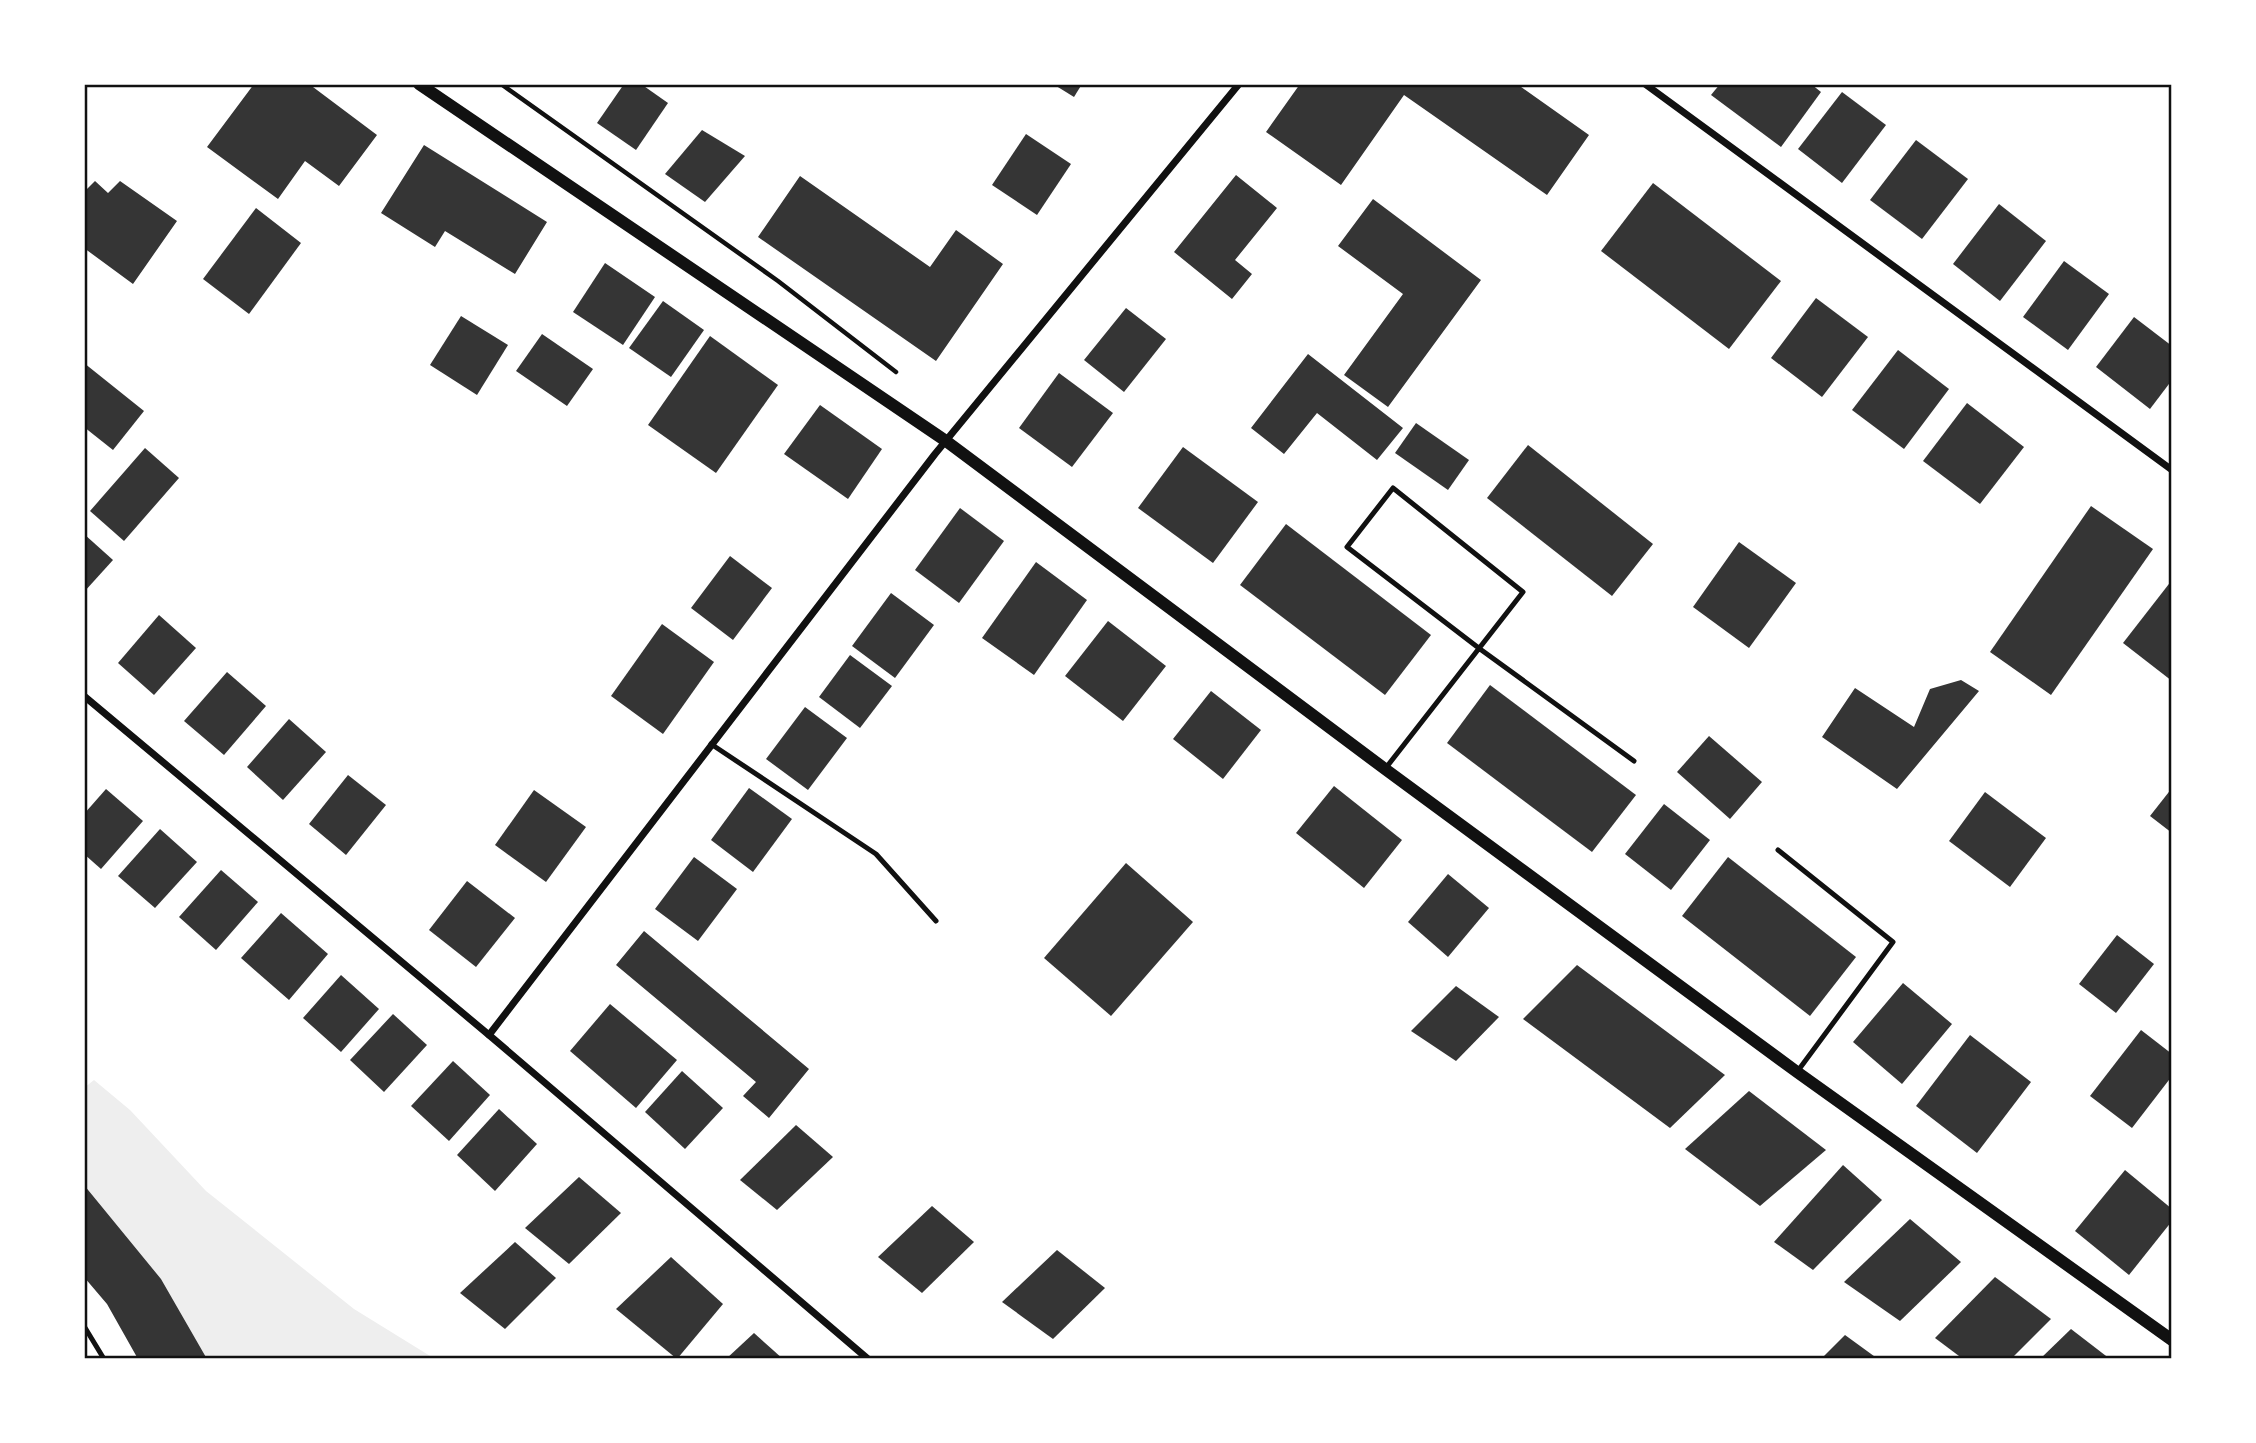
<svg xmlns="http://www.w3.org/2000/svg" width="2256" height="1443" viewBox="0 0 2256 1443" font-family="Arial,sans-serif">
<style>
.green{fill:#eee}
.building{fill:#353535}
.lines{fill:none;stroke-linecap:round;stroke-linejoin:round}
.path{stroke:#111;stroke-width:4.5}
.service{stroke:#111;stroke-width:5}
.minor{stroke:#111;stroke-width:7}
.tertiary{stroke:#111;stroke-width:12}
.neatline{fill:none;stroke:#111;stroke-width:2.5}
</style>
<rect width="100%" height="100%" fill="#fff"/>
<polygon class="green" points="94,1080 130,1110 206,1191 354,1309 435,1359 207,1359 161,1279 84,1185 84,1088"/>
<g class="building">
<polygon points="254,84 309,84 377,135 339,186 305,161 278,199 207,147"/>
<polygon points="624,84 641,84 668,103 636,150 597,123"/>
<polygon points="1053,84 1082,84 1074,97"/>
<polygon points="1300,84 1517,84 1589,135 1547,195 1404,95 1341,185 1266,132"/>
<polygon points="1720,84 1811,84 1821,92 1781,147 1711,95"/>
<polygon points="1842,92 1886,125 1842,183 1798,149"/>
<polygon points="702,130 745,156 705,202 665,174"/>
<polygon points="1026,134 1071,164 1037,215 992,185"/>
<polygon points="1916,140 1968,179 1922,239 1870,200"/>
<polygon points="424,145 547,222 515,274 445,231 435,247 381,213"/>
<polygon points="1236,175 1277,208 1235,260 1252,274 1232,299 1174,252"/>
<polygon points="800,176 930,267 956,230 1003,264 936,361 758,237"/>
<polygon points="95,181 108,193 120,181 177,221 133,284 84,248 84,187 87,189"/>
<polygon points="1653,183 1781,281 1729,349 1601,251"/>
<polygon points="1373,199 1481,280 1388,407 1344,375 1403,294 1338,246"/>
<polygon points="1999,204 2046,241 2000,301 1953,264"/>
<polygon points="256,208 301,243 249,314 203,279"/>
<polygon points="2064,261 2109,294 2068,350 2023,317"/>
<polygon points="605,263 655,297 623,345 573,312"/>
<polygon points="1816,298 1868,337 1822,397 1771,358"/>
<polygon points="663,301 704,330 671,377 629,348"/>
<polygon points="1126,308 1166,339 1124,392 1084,360"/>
<polygon points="461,316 508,345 477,395 430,365"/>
<polygon points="2134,317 2172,346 2172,380 2150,409 2096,367"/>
<polygon points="542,334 593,369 567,406 516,371"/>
<polygon points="710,336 778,385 716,473 648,425"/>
<polygon points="1898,350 1949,389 1904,449 1852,410"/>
<polygon points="1308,354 1403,428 1377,460 1317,413 1284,454 1251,428"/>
<polygon points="84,363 144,411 113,450 84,427"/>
<polygon points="1059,373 1113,413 1072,467 1019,428"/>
<polygon points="1967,403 2024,447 1980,504 1923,461"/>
<polygon points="820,405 882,449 848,499 784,454"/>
<polygon points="1416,423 1469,460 1448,490 1395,453"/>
<polygon points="1528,445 1653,544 1612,596 1487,498"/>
<polygon points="1183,447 1258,502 1213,563 1138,508"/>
<polygon points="145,448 179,478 124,541 90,511"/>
<polygon points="2091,506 2153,549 2051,695 1990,652"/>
<polygon points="960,508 1004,541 959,603 915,570"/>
<polygon points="1286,524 1431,635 1385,695 1240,585"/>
<polygon points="84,534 113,560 84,592"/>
<polygon points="1739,542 1796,583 1749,648 1693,607"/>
<polygon points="730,556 772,588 733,640 691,608"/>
<polygon points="1036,562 1087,600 1034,675 982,638"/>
<polygon points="2172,580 2172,681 2123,643"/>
<polygon points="891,593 934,625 895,678 852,646"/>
<polygon points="159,615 196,648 154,695 118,663"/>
<polygon points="1108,621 1166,666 1123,721 1065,676"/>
<polygon points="662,624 714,662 663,734 611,696"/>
<polygon points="850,655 892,686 860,728 819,697"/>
<polygon points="227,672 266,706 224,755 184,721"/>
<polygon points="1961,680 1979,691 1897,789 1822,737 1855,688 1914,727 1930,689"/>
<polygon points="1490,685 1636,795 1592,852 1447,743"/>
<polygon points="1211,691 1261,730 1223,779 1173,739"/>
<polygon points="805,707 847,738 808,790 766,759"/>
<polygon points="289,719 326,752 283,800 247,767"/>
<polygon points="1709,736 1762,782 1730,819 1677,772"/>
<polygon points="348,775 386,805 346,855 309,824"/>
<polygon points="1334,786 1402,840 1364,888 1296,833"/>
<polygon points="749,788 792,819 753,872 711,840"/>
<polygon points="2172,788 2172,833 2150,816"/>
<polygon points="106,789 143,821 101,869 84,854 84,814"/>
<polygon points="534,790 586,827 546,882 495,845"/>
<polygon points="1985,792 2046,838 2010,887 1949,841"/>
<polygon points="1664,804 1710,840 1671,890 1625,854"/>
<polygon points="160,829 197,862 155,908 118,876"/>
<polygon points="694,857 737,889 698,941 655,909"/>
<polygon points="1728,857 1856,957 1810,1016 1682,916"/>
<polygon points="1126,863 1193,922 1111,1016 1044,958"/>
<polygon points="221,870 258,902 216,950 179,917"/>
<polygon points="1448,874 1489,908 1448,957 1408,922"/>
<polygon points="467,881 515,918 476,967 429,930"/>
<polygon points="281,913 328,954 289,1000 241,958"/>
<polygon points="644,931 809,1069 769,1118 743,1096 756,1082 616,965"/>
<polygon points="2117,935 2154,964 2116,1013 2079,984"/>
<polygon points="1577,965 1725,1075 1670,1128 1523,1019"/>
<polygon points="341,975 379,1009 341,1052 303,1018"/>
<polygon points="1903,983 1952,1024 1902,1084 1853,1042"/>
<polygon points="1456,986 1499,1017 1456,1061 1411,1031"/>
<polygon points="610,1004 677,1060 636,1108 570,1051"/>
<polygon points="393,1014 427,1045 384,1092 350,1060"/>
<polygon points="2141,1030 2172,1054 2172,1076 2132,1128 2090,1096"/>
<polygon points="1970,1035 2031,1082 1977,1153 1916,1106"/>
<polygon points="453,1061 490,1095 449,1141 411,1106"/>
<polygon points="682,1071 723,1108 685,1149 645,1112"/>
<polygon points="1749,1091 1826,1150 1760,1206 1685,1149"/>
<polygon points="499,1109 537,1144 495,1191 457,1155"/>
<polygon points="796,1125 833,1157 777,1210 740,1180"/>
<polygon points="1843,1165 1882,1200 1813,1270 1774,1242"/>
<polygon points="2125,1170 2172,1209 2172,1221 2129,1275 2075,1231"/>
<polygon points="579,1177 621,1213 569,1264 525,1228"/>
<polygon points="84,1185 161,1279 207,1359 138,1359 107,1304 84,1277"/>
<polygon points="932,1206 974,1242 922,1293 878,1257"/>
<polygon points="1910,1219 1961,1262 1900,1321 1844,1282"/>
<polygon points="515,1242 556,1278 505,1329 460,1293"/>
<polygon points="1057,1250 1105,1288 1053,1339 1002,1302"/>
<polygon points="671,1257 723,1304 677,1359 616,1309"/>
<polygon points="1995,1277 2051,1319 2011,1359 1963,1359 1935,1338"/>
<polygon points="2071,1329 2110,1359 2040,1359"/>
<polygon points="754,1333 783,1359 726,1359"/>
<polygon points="1845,1335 1878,1359 1821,1359"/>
</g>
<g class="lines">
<polyline class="path" points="501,84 778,281 896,372"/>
<g class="service">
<polyline points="711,744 876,854 936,921"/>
<polyline points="1385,769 1523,592 1393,488 1347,547 1480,649 1634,761"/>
<polyline points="1778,850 1893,942 1797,1072"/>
<polyline points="84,1326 104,1359"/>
</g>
<g class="minor">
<polyline points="1645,84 2172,470"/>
<polyline points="84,696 489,1035 868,1359"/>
<polyline points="489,1035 935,454 1239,84"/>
</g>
<polyline class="tertiary" points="419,84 946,441 1385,769 1797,1072 2172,1340"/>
</g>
<rect width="2256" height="1443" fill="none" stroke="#ffffff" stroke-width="172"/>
<rect x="86" y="86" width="2084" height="1271" class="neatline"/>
</svg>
